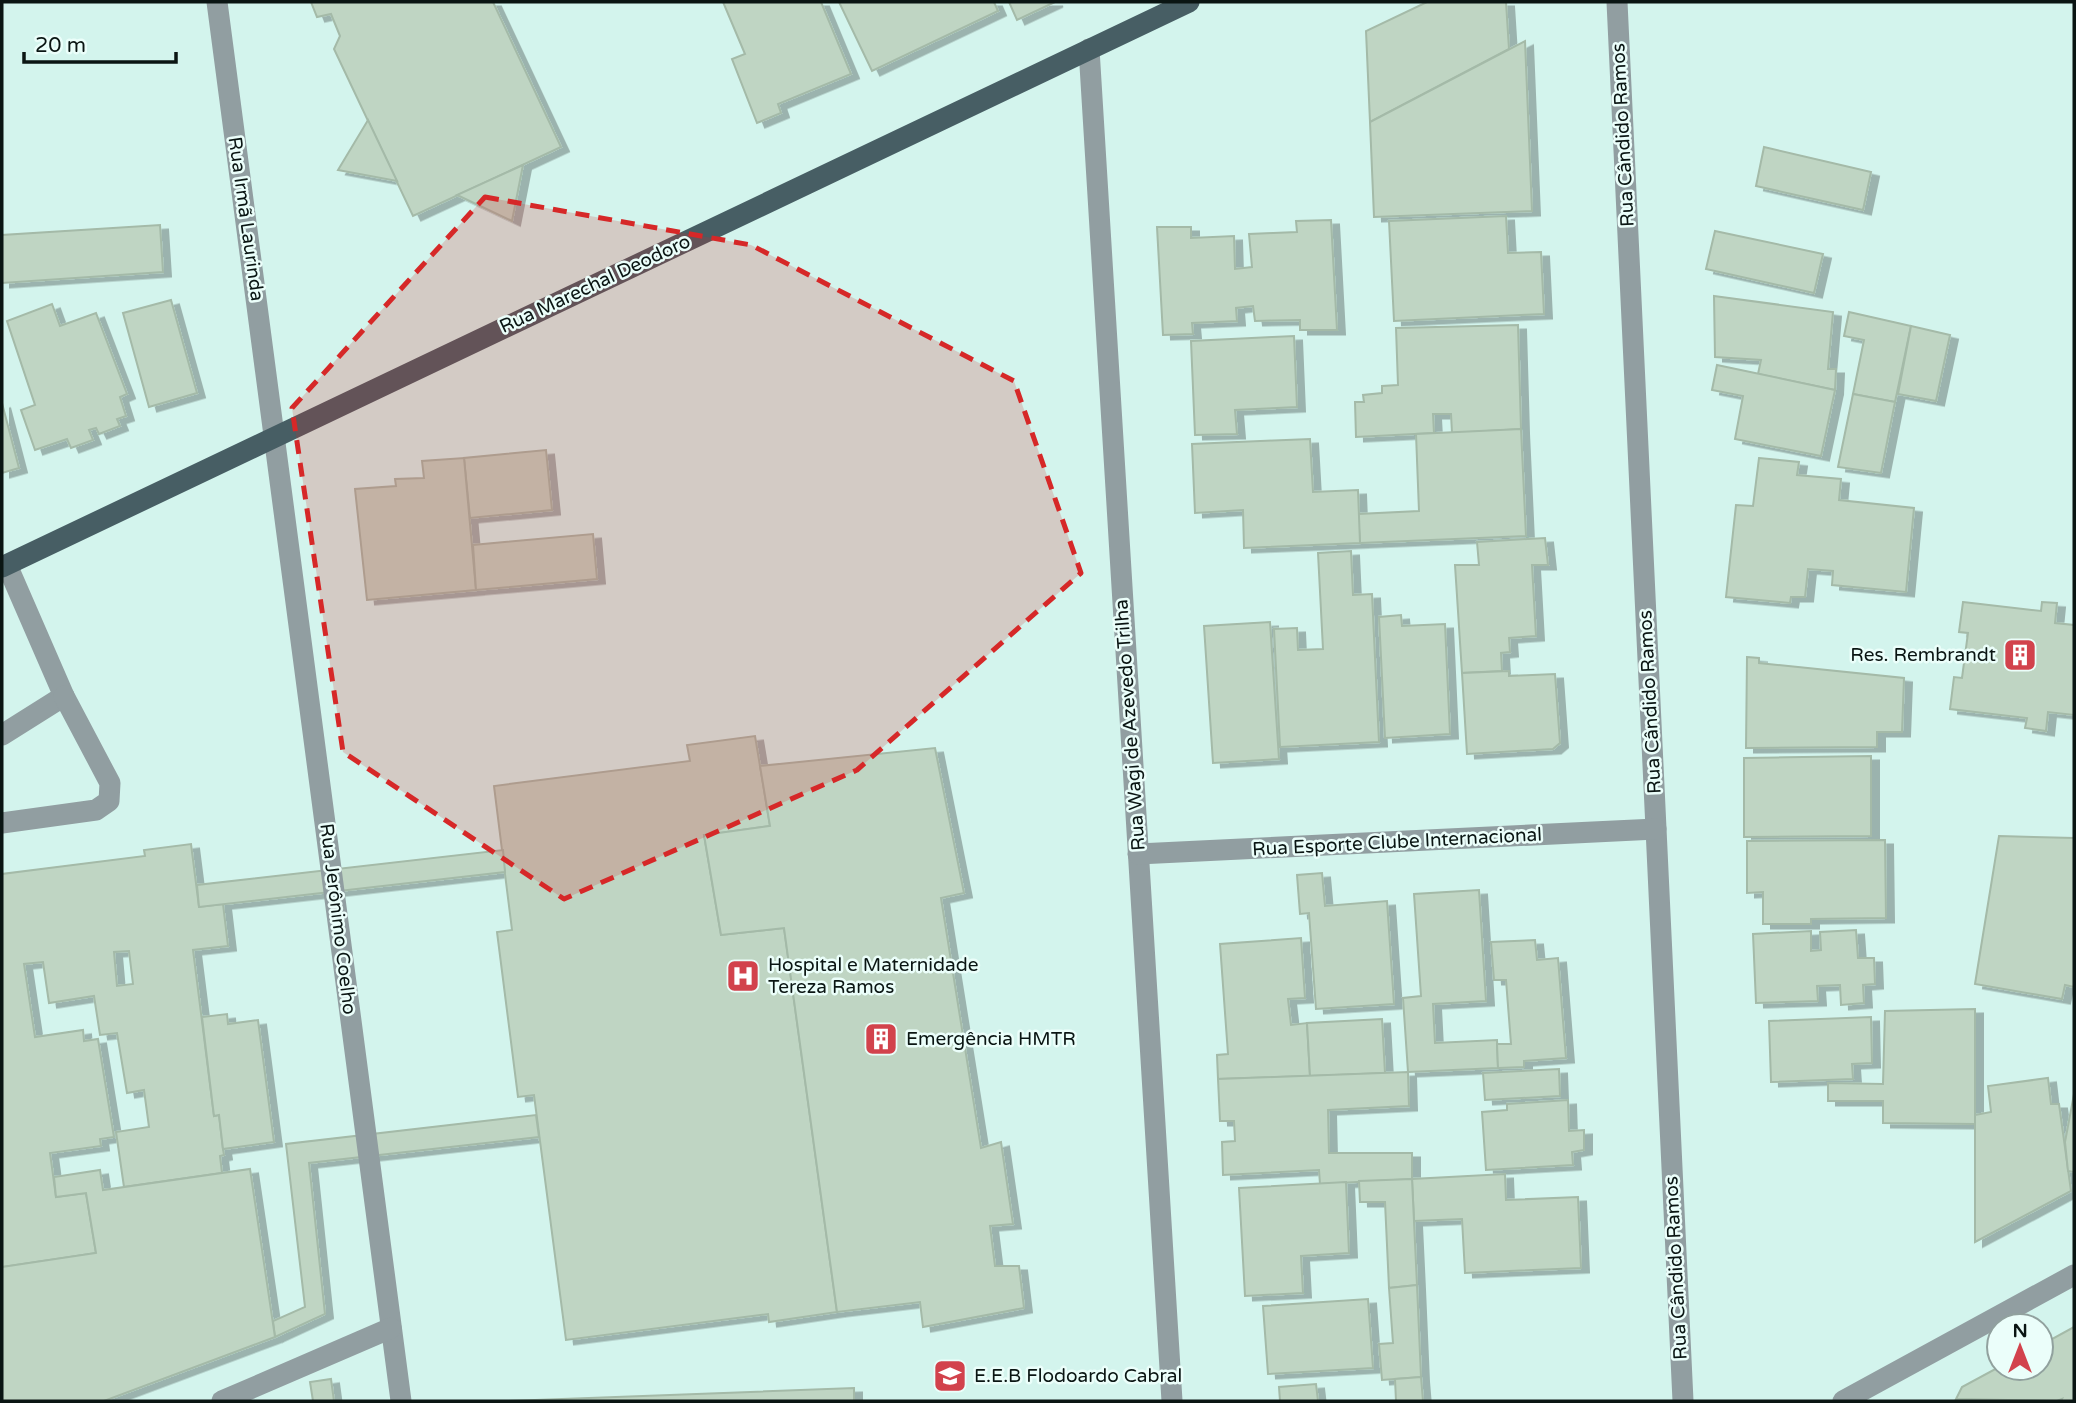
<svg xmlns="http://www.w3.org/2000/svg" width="2076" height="1403" viewBox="0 0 2076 1403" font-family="'Varela Round',sans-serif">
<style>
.building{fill:#bfd5c3;stroke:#a4baa8;stroke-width:2;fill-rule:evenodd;filter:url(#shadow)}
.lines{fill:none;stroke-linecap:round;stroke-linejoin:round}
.minor{stroke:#919ea1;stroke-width:21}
.major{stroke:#475e64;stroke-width:21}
.marked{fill:#d62828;fill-opacity:0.2;stroke:#d62828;stroke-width:5;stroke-dasharray:14 9;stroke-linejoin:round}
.labels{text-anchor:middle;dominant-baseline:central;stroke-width:5;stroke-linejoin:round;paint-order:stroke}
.street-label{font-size:19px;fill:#0a1513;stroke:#ebfefa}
.poi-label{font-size:19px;fill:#0a1513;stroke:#ebfefa;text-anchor:start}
</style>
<defs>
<filter id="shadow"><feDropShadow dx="8" dy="4.5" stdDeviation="0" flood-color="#0004"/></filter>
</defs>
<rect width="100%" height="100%" fill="#d3f4ed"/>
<g class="building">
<polygon points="311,2 493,2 561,147 413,216 334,49 340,36 331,14 317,17"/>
<polygon points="723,2 821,2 851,74 778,104 781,113 757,123 732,59 745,54"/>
<polygon points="839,2 994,2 998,11 872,71"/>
<polygon points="1009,2 1055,2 1017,20"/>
<polygon points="1427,2 1506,2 1509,49 1370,122 1366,31"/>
<polygon points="1525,41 1532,211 1374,217 1370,122"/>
<polygon points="368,120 397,181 338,170"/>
<polygon points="1764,147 1871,172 1863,210 1756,186"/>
<polygon points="523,165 512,221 457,195"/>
<polygon points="1506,216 1508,253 1541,252 1544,314 1394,321 1389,221"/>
<polygon points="1331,220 1337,330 1300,330 1300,320 1255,321 1253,306 1236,308 1237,321 1192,323 1193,334 1163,335 1157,227 1191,227 1191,238 1234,236 1235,269 1252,267 1249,234 1297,232 1296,221"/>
<polygon points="160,225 163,272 2,283 2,235"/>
<polygon points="1715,231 1823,254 1814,293 1706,269"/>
<polygon points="1714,296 1833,312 1828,369 1836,369 1835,390 1758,374 1761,360 1715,357"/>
<polygon points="171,300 197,393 149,407 123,313"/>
<polygon points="52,304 60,326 96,313 127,394 120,397 126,416 117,419 120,426 99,434 96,428 89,430 93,440 71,448 67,439 35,450 21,410 35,405 7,321"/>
<polygon points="1849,312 1911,326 1895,402 1853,394 1864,340 1844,336"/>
<polygon points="1518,325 1521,429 1452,433 1451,414 1433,414 1434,433 1356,437 1355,402 1364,402 1363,395 1382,393 1382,386 1398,385 1396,328"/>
<polygon points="1911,326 1950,335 1936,401 1898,394"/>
<polygon points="1294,336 1297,407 1235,410 1237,434 1195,435 1191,341"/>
<polygon points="1717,365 1835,390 1821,456 1735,439 1743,396 1712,390"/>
<polygon points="1853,394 1895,402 1881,473 1838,467"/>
<polygon points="2,403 19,468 2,473"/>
<polygon points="1521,429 1526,536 1360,543 1358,514 1419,511 1416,434"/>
<polygon points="1310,439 1313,492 1358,490 1360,543 1244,548 1243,510 1195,513 1192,444"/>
<polygon points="546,450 552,510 470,518 464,458"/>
<polygon points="464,458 476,590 367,600 355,489 396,486 395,479 424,478 422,461"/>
<polygon points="1759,458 1799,462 1797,475 1841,479 1839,500 1914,508 1906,592 1832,585 1833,571 1808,569 1805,597 1791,597 1790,603 1726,597 1736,505 1753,506"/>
<polygon points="593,534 597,579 476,590 473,545"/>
<polygon points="1545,538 1548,565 1532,565 1536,636 1509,638 1510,652 1501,653 1502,671 1462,673 1455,565 1479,565 1477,542"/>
<polygon points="1351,551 1353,595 1372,594 1379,742 1280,747 1274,629 1297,628 1298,650 1323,649 1318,553"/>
<polygon points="1963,602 2041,611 2042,602 2057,603 2055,623 2074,625 2074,715 2048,712 2046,731 2025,728 2027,718 1950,709 1954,677 1962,678 1968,633 1959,632"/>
<polygon points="1401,615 1402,626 1445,624 1450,734 1385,738 1379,617"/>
<polygon points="1270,622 1279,759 1213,763 1204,626"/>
<polygon points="1747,657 1759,658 1759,663 1904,678 1902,732 1877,732 1877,747 1746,748"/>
<polygon points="1509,671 1509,676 1555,674 1560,743 1553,749 1467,754 1462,673"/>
<polygon points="755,736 770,826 704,835 721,935 784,928 837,1312 769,1322 768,1314 566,1340 534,1095 518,1097 497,932 512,930 494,786 690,761 687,745"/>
<polygon points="935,748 964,893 941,898 981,1148 1001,1142 1013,1224 990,1226 995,1266 1019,1266 1024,1308 923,1327 920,1302 837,1312 784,928 721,935 704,835 770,826 760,766"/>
<polygon points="1871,756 1871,836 1744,837 1744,758"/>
<polygon points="1999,836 2074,838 2074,987 2065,985 2062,999 1975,984"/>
<polygon points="1885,840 1886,918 1811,919 1811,924 1763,924 1763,892 1747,893 1747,841"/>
<path d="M191,844L199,907L223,904L228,946L193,950L214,1116L219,1115L223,1149L224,1155L220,1156L222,1173L124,1187L116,1132L149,1127L144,1090L127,1093L117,1033L100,1035L94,996L49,1003L43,962L24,964L35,1037L83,1030L84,1041L98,1039L114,1137L100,1139L101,1146L50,1153L56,1197L86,1193L96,1253L2,1267V874L145,856L144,850ZM129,951L133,984L117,986L114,952Z"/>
<polygon points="503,850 505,872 199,907 197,885"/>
<polygon points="1322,873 1325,906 1387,901 1394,1004 1316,1009 1309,913 1300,914 1297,875"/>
<polygon points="1479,890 1486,1001 1433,1004 1435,1043 1497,1040 1498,1068 1408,1072 1403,998 1421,996 1414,894"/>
<polygon points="1856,930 1858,958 1874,958 1875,984 1863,985 1864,1003 1841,1005 1840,985 1817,986 1818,1001 1756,1003 1753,934 1811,931 1811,951 1821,950 1820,932"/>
<polygon points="1301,938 1305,998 1288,999 1291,1025 1307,1023 1310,1076 1218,1079 1217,1055 1228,1054 1220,944"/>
<polygon points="1535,940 1537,960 1558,958 1566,1058 1524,1061 1524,1067 1498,1068 1497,1044 1511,1044 1506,980 1494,980 1491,942"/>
<polygon points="1975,1009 1975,1124 1883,1123 1883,1101 1828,1101 1828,1083 1883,1084 1885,1011"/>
<polygon points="227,1014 228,1024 258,1020 274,1142 223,1149 219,1115 214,1116 202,1017"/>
<polygon points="1871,1017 1872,1063 1852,1064 1853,1079 1771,1082 1769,1021"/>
<polygon points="1382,1019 1385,1073 1310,1076 1307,1023"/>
<polygon points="1559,1069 1560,1096 1485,1100 1483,1073"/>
<polygon points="1408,1072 1409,1106 1328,1110 1329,1153 1412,1153 1412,1179 1320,1184 1319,1170 1223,1175 1222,1142 1235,1141 1234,1121 1220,1121 1218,1079"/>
<polygon points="2048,1078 2051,1104 2059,1104 2071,1191 1975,1242 1975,1115 1991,1112 1988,1086"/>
<polygon points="2074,1094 2074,1172 2068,1171 2065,1142"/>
<polygon points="1568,1100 1569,1131 1584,1130 1584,1150 1572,1152 1573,1165 1486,1170 1482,1112 1507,1110 1507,1104"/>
<polygon points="536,1115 539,1137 309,1163 325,1314 275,1337 273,1321 305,1307 286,1144"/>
<polygon points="250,1169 275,1337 104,1401 2,1401 2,1267 96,1253 86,1193 56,1197 54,1177 100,1170 103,1190"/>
<polygon points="1505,1174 1506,1200 1578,1197 1581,1268 1465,1273 1462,1219 1414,1221 1412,1179"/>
<polygon points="1412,1179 1417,1285 1389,1288 1385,1202 1360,1202 1359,1181"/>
<polygon points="1346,1182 1349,1253 1301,1256 1303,1293 1245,1296 1239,1188"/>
<polygon points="1417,1285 1421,1377 1382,1380 1379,1344 1393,1343 1389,1288"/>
<polygon points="1368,1299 1373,1368 1268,1374 1263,1306"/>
<polygon points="2074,1327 2074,1401 2061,1401 2062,1399 2057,1401 1956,1399 1962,1387 1999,1367 2041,1368 2041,1345"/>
<polygon points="1421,1377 1423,1401 1396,1401 1395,1379"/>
<polygon points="331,1379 334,1401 313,1401 310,1382"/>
<polygon points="1316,1384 1318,1401 1280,1401 1279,1387"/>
<polygon points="854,1388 854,1401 508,1401"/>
</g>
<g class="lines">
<g class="minor">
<polyline points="217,2 401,1401"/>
<polyline points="1617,2 1683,1401"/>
<polyline points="1089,49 1172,1401"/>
<polyline points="2,735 64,696 7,565"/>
<polyline points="2,823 96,810 109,801 110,783 64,696"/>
<polyline points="1138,854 1656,829"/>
<polyline points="222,1401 391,1328"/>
<polyline points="1843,1401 2074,1275"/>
</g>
<polyline class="major" points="2,567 1189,2"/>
</g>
<path class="marked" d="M485,197L751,245L1014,381L1081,573L857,770L564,899L343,752L292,408Z"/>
<defs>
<symbol id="building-square" viewBox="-11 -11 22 22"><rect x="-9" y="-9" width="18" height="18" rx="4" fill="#d2424c" stroke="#ebfefa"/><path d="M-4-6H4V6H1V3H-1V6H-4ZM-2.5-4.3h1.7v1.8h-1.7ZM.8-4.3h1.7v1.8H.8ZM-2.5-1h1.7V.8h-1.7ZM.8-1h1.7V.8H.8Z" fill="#fff"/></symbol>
<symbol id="hospital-square" viewBox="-11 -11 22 22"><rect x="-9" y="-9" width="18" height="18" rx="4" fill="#d2424c" stroke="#ebfefa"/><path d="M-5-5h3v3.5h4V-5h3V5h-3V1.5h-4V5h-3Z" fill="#fff"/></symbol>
<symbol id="school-square" viewBox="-11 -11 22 22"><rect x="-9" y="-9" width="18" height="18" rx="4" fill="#d2424c" stroke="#ebfefa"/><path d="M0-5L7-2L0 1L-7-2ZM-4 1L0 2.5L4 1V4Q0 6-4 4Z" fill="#fff"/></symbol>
</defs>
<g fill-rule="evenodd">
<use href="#building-square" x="2001" y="636" width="38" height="38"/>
<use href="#hospital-square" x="724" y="957" width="38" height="38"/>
<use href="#building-square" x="862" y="1020" width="38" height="38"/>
<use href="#school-square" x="931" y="1357" width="38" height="38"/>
</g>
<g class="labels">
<g class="street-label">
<text transform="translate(1623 135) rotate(-93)">Rua Cândido Ramos</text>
<text transform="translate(246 219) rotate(82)">Rua Irmã Laurinda</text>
<text transform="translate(595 284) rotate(-25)">Rua Marechal Deodoro</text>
<text transform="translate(1650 702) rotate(-93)">Rua Cândido Ramos</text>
<text transform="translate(1130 725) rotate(-94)">Rua Wagi de Azevedo Trilha</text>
<text transform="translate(1397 842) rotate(-3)">Rua Esporte Clube Internacional</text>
<text transform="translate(338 919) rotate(83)">Rua Jerônimo Coelho</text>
<text transform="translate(1676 1268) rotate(-93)">Rua Cândido Ramos</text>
</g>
<g class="poi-label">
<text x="1996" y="655" text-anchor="end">Res. Rembrandt</text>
<text x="768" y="965">Hospital e Maternidade<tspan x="768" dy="22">Tereza Ramos</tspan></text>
<text x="906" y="1039">Emergência HMTR</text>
<text x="974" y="1376">E.E.B Flodoardo Cabral</text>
</g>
</g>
<rect width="2076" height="1403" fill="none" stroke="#0a1513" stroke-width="7"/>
<g transform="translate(2020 1347)"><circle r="33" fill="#ebfefa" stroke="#91a19e" stroke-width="2"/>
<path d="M0-5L12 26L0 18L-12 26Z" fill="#d2424c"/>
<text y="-10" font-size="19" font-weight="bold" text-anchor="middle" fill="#0a1513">N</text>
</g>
<path d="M24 52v10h152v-10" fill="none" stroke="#0a1513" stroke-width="3.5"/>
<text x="35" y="52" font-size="21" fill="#0a1513" stroke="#ebfefa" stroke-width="5" paint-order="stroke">20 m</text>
</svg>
